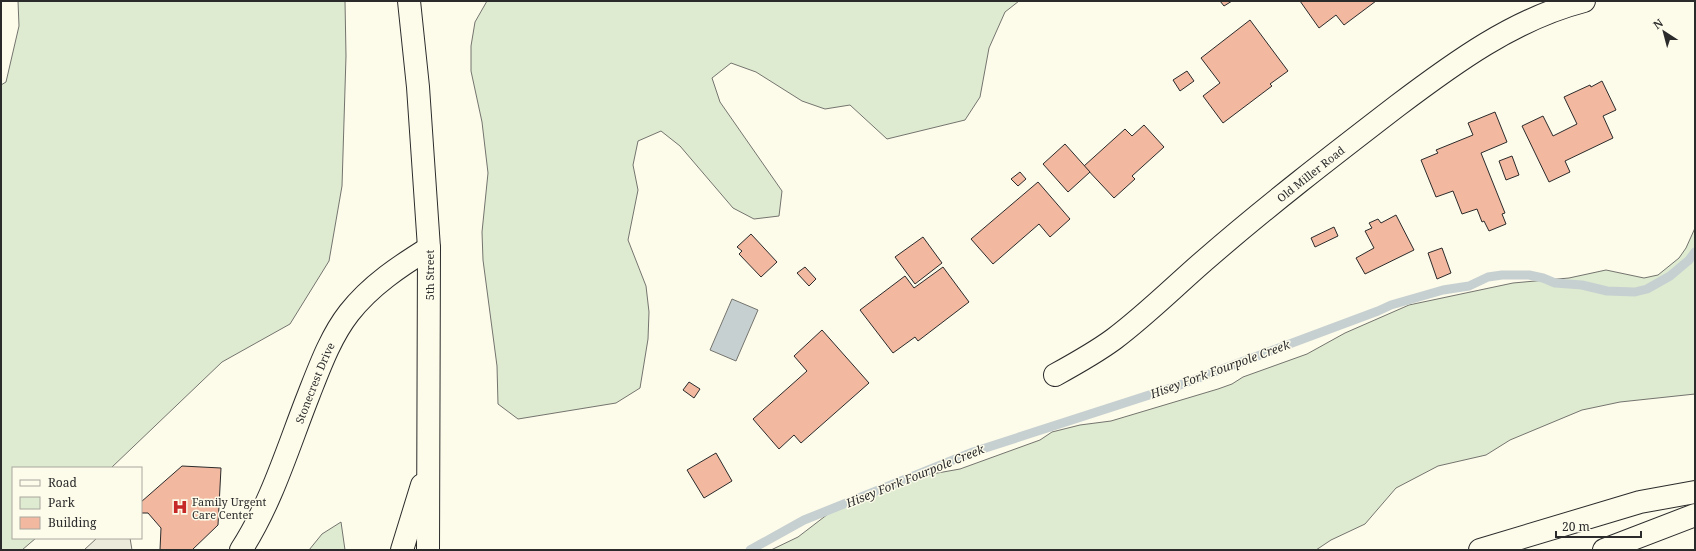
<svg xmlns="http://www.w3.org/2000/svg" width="1696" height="551" viewBox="0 0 1696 551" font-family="'Noto Serif',serif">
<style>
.green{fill:#deebd1;stroke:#74746e}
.parking{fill:#eceadb;stroke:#74746e}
.water{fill:#c7d0d0;stroke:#74746e}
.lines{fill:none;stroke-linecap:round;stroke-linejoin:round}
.stream{stroke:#c7d0d0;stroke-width:9}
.building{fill:#f2b8a0;stroke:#2b2b2b}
.street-casing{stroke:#2b2b2b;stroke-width:24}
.primary-casing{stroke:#2b2b2b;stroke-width:24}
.highway-casing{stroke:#2b2b2b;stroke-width:24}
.street{stroke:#fdfbea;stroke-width:22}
.primary{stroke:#fdfbea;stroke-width:22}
.highway{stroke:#fdfbea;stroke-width:22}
.labels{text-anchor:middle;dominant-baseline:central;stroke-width:3;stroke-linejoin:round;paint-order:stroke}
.street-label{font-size:11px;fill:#2b2b2b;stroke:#fdfbea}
.poi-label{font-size:11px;fill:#2b2b2b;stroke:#fdfbea;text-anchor:start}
.water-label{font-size:12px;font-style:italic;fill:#2b2b2b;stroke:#fdfbea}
</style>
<rect width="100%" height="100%" fill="#fdfbea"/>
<g class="green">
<polygon points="18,1 345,1 346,56 342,186 329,261 290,324 222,362 111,468 13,468 13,538 36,538 22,550 1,550 1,85 6,82 19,26"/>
<polygon points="487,1 1019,1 1005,12 989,48 980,97 965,120 887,139 850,105 825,109 802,101 756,72 731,63 712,78 720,102 782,191 779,216 754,219 733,208 680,146 661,131 638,141 633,165 638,190 628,240 646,286 649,312 648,339 640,388 616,403 518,419 498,404 497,366 483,260 482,232 488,173 482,122 471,71 471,46 475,22"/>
<polygon points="1695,228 1695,394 1620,402 1582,410 1510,440 1486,455 1438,466 1396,488 1365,524 1331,540 1316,550 771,550 798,537 841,504 904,476 932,474 960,469 1040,440 1052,432 1080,425 1111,421 1218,389 1232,384 1243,377 1307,354 1345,333 1409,305 1513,283 1569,278 1606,270 1644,278 1658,275 1679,258 1686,248"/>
<polygon points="341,522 345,550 309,550 322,534"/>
</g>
<polygon class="parking" points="97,538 130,538 132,550 84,550"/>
<polygon class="water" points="732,299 758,310 736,361 710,350"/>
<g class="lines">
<polyline class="stream" points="750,550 804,520 973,452 1177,386 1378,311 1391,305 1443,290 1469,286 1488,277 1502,275 1529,275 1543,278 1555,283 1582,285 1607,291 1635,292 1647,289 1670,276 1689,260 1695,252"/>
</g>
<g class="building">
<polygon points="1220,1 1232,1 1224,6"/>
<polygon points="1300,1 1376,1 1344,25 1336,15 1319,28"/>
<polygon points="1250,20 1288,71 1270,84 1272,86 1223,123 1203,96 1220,83 1201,58"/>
<polygon points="1187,71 1194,81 1180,91 1173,80"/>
<polygon points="1602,81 1616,110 1603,116 1613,138 1565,161 1570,172 1549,182 1522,126 1543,116 1553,136 1577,124 1564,97 1590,85 1591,87"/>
<polygon points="1495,112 1507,142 1481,153 1505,213 1502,214 1506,224 1489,231 1484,221 1482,222 1477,209 1462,214 1453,191 1436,197 1421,160 1438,153 1436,150 1473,135 1468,123"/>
<polygon points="1144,125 1164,147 1132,176 1135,179 1114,198 1084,166 1125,129 1132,136"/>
<polygon points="1065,144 1090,172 1068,192 1043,164"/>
<polygon points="1512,156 1519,175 1506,180 1499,161"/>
<polygon points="1020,172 1026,179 1018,186 1011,179"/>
<polygon points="1038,182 1070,219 1050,237 1039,224 993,264 971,239"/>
<polygon points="1396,215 1414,250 1365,274 1356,258 1374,248 1365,231 1372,228 1369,223 1378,219 1381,223"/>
<polygon points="1334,227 1338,236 1315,247 1311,238"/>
<polygon points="751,234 777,262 761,277 739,254 742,251 737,247"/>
<polygon points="923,237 942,263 915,284 895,257"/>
<polygon points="1442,248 1451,273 1437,279 1428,253"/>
<polygon points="805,267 816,279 809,286 797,273"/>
<polygon points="943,267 969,302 918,341 915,337 893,353 860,310 905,276 914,288"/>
<polygon points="822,330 869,383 801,443 794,435 779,449 753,419 807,371 794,356"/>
<polygon points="689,382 700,389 694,398 683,390"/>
<polygon points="716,453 732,481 704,498 687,470"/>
<polygon points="182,466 221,468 218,525 192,550 160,550 161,528 148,513 141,513 141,502"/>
</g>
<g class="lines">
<defs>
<g id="street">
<path id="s1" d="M1055,375C1075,364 1095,353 1114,339C1146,315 1175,286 1205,260C1267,206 1332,156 1397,106C1454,63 1514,19 1584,1"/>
<path id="s2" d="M241,550C272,502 288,447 309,394C320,366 331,336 349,313C371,285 400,266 429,248"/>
</g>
<g id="primary">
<polyline points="409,1 418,87 429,248 428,550"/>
<polyline points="402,550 422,485"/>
</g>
<g id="highway">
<polyline points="1480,550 1640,502 1695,492"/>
<polyline points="1604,550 1695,515"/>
</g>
</defs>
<use href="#street" class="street-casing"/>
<use href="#primary" class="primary-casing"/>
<use href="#highway" class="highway-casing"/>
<use href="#street" class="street"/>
<use href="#primary" class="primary"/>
<use href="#highway" class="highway"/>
</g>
<defs>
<symbol id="hospital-bare" viewBox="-9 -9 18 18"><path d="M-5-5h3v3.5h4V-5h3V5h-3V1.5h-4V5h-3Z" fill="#c62828" stroke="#fdfbea" stroke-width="2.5" paint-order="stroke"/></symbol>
</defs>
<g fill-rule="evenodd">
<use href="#hospital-bare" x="169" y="496" width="22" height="22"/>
</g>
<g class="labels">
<g class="street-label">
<text stroke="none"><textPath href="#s1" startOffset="326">Old Miller Road</textPath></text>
<text transform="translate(429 275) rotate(-90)">5th Street</text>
<text stroke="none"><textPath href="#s2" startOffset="183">Stonecrest Drive</textPath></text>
</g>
<g class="poi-label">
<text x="192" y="501">Family Urgent<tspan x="192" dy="13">Care Center</tspan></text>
</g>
<g class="water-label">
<text transform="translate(1220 369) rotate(-20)">Hisey Fork Fourpole Creek</text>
<text transform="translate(915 476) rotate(-22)">Hisey Fork Fourpole Creek</text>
</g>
</g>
<rect width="1696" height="551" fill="none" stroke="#2b2b2b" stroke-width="4"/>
<rect x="12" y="467" width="130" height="72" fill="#fdfbea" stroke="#a9a89e"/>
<rect x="20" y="480" width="20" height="6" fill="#fdfbea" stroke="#a9a89e"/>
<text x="48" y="487" font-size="12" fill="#2b2b2b">Road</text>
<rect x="20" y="497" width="20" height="12" fill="#deebd1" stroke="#a9a89e"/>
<text x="48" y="507" font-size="12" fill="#2b2b2b">Park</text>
<rect x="20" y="517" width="20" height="12" fill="#f2b8a0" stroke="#a9a89e"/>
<text x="48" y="527" font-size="12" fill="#2b2b2b">Building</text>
<g transform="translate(1664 32) rotate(324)" stroke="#fdfbea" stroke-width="3" paint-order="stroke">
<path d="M0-3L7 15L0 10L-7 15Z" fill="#2b2b2b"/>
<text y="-6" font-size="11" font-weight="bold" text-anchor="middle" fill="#2b2b2b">N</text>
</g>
<path d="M1556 531v6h85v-6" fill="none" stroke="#2b2b2b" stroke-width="2"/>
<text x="1562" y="531" font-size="12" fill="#2b2b2b" stroke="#fdfbea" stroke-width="3" paint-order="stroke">20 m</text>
</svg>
